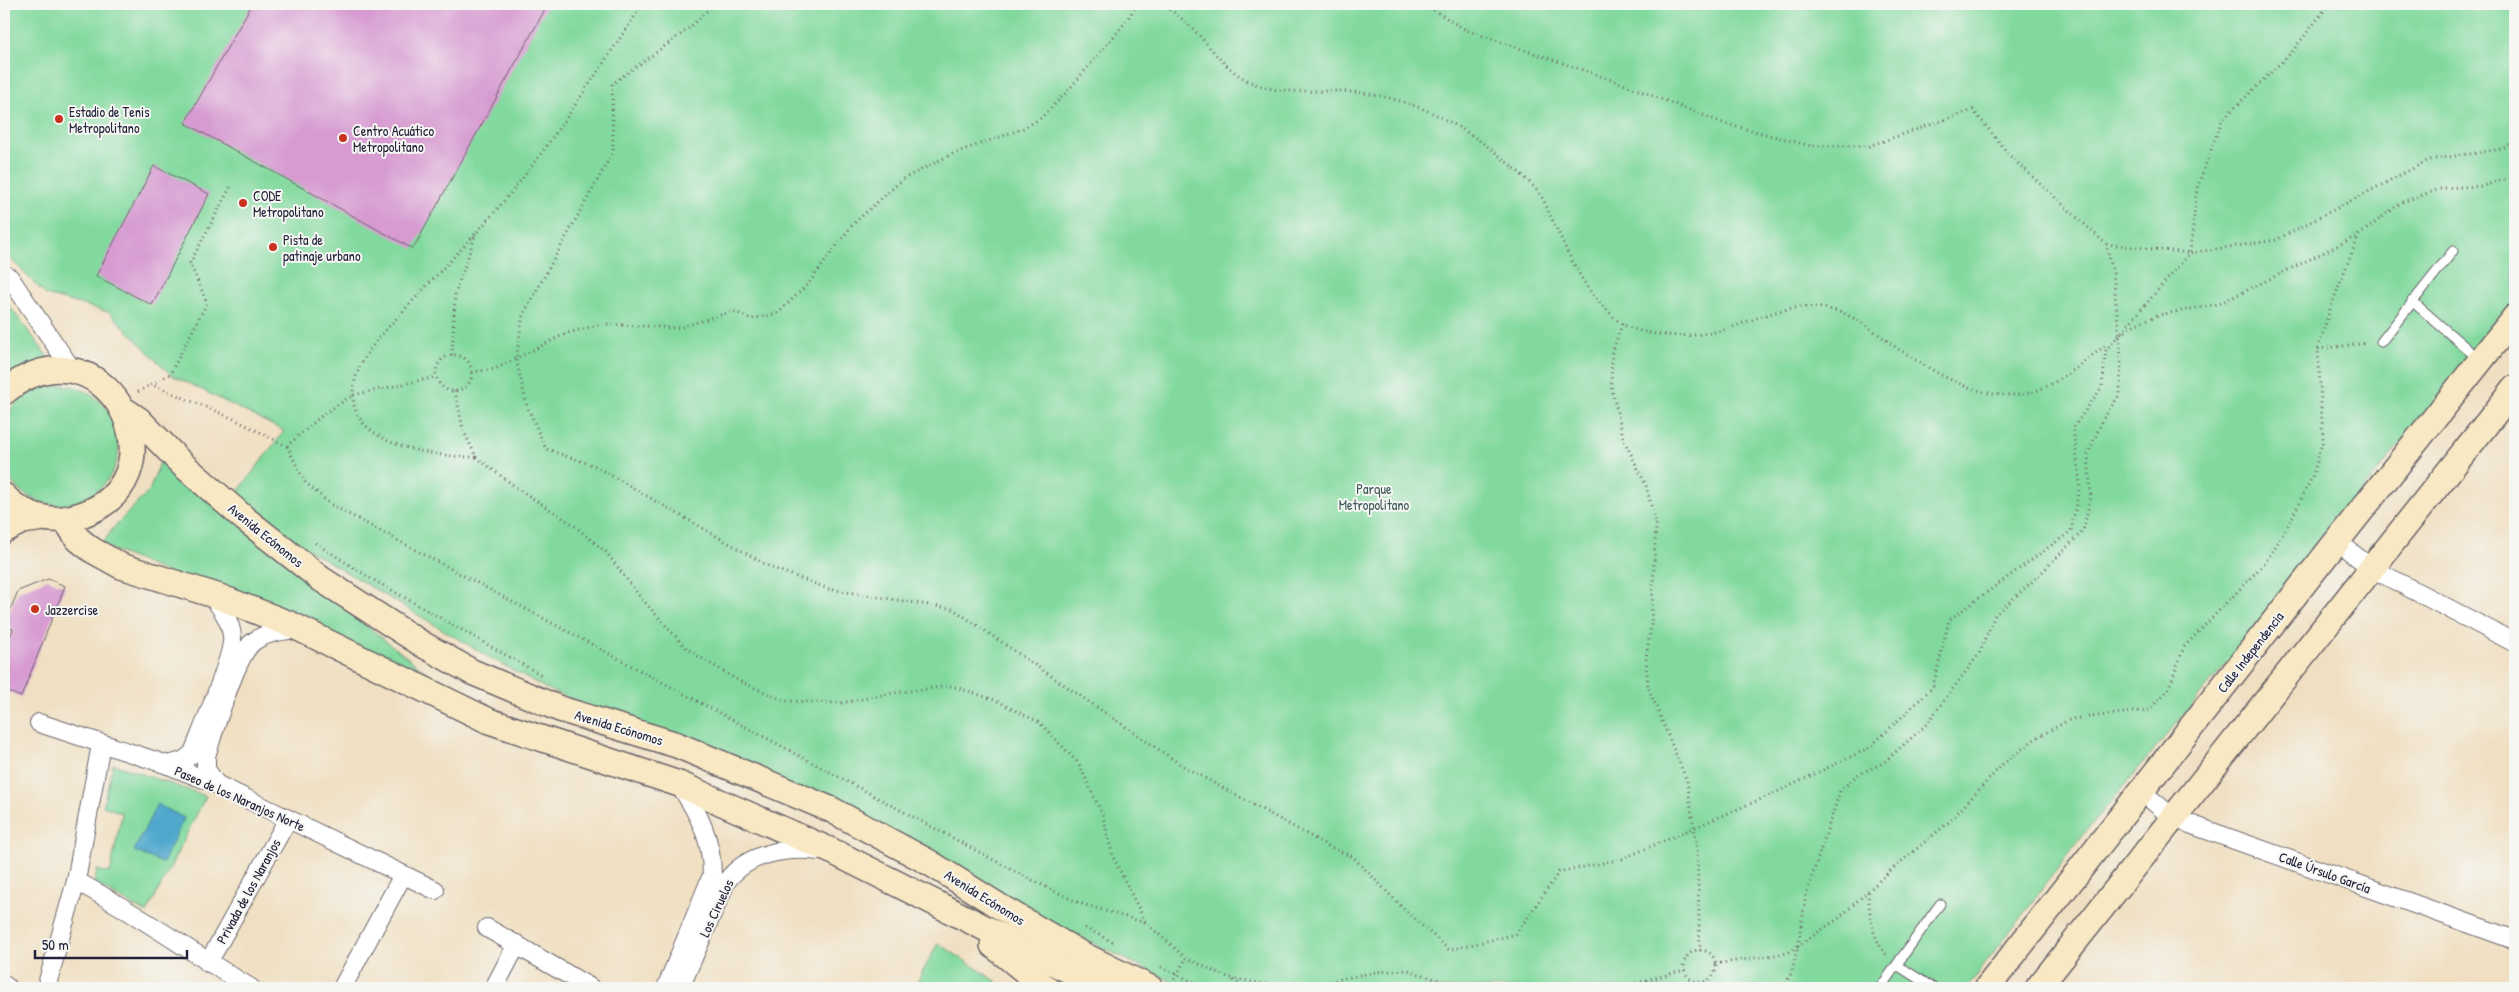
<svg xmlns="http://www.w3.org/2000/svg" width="2519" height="992" viewBox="0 0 2519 992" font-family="'Patrick Hand',sans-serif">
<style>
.green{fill:#81d99e;stroke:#527e6c}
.water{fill:#4fa7cc;stroke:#386484}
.building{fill:#d79bd1}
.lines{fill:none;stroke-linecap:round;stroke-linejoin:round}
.lane-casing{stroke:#6a646a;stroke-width:11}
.street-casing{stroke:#6a646a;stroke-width:20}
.secondary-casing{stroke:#6a646a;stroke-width:28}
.path{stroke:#6a646a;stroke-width:3;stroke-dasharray:1 4;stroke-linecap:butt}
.lane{stroke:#fff;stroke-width:9}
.street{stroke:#fff;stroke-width:18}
.secondary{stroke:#f8e8c3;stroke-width:25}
.poi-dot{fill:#c8321e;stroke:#f6f6f2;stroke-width:2}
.labels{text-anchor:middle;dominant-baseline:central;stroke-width:4;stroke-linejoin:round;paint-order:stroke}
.poi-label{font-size:14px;fill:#22223b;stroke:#f6f6f2;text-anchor:start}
.park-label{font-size:14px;fill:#3e5959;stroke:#f6f6f2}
.street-label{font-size:14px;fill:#22223b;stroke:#f6f6f2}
</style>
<rect width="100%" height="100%" fill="#f6f6f2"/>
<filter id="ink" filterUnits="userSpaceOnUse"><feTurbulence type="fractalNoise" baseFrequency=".02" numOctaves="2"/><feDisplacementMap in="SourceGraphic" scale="10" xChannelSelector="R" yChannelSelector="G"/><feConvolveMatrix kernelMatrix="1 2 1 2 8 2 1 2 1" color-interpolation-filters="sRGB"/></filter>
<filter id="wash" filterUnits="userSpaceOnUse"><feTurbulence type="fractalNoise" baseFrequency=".0096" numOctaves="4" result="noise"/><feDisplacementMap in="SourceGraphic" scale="20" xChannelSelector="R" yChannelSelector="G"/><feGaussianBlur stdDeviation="1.12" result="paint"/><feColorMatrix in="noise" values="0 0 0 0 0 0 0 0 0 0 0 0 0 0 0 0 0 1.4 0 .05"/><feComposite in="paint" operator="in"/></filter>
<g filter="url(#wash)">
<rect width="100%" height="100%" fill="#f0dfc1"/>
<g class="green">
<polygon points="4,4 2515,4 2515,303 2291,578 2256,628 2082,836 1967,988 1185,988 1042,918 595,709 545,688 487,656 299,544 233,498 284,431 170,374 109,312 46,295 4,252"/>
<polygon points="4,299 54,365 20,369 4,384"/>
<circle cx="59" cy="445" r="60"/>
<polygon points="164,452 291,567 449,690 101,545 114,527 149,491"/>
<polygon points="113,764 206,796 147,913 94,884 97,870 110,873 122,813 103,806"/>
<polygon points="938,943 996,981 992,988 914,988"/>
</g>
<polygon class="water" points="157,804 184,818 163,863 134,851"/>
<g id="blocks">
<g class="building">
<polygon points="252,4 548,4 413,249 185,123"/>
<polygon points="154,166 209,194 152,305 96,276"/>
<polygon points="48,579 65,586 21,697 4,690 4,652 13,629 4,625 18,591"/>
</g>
</g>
</g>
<g filter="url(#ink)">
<use href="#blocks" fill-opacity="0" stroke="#6a646a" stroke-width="1"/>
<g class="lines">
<defs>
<g id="lane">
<polyline points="2412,301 2480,360"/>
<polyline points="2381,342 2453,251"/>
<polyline points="1897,965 1933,988"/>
<polyline points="1880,988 1940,904"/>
</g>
<g id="street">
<polyline points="4,274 10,278 73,371"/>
<polyline points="2337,541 2371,568 2515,643"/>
<polyline points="39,723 168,765 216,784 435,890"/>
<path d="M168,765L183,761L193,753C201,732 235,653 232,636C230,619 221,608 211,595"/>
<path d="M216,784L206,769V756C214,732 235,656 253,642C266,632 281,631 297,629"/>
<polyline points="2141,791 2173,818 2515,940"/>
<path d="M76,881C137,913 192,953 251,988"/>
<polyline points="487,928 591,988"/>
<polyline points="208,963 288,819"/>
<polyline points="4,985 8,988"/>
<polyline points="46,988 76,881 101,744"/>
<polyline points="342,988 403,875"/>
<polyline points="494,988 517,944"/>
<path d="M666,988L712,875C712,839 699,814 679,784"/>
<path d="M680,988L726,882C747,853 785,847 819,851"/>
</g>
<g id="secondary">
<path d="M4,392C108,306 196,489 70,518C47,523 19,513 4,496"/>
<polyline points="124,410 139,420 182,464 245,519 321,579 422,644 472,672 560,709 677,745 832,810 930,863 1002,908 1081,954 1150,988"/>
<polyline points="65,519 78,539 92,550 121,566 217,596 292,625 489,721 679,784 836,853 1104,988"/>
<polyline points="4,530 22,521 44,518"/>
<polyline points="993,945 1046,988"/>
<polyline points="1987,988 2337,541 2515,317"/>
<polyline points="2038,988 2515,388"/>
</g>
</defs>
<use href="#lane" class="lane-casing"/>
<use href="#street" class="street-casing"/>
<use href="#secondary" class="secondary-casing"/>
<g class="path">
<polyline points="714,4 687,30 612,84 613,152 523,315 516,359 527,406 546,449 595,466 770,567 829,589 953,609 1183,766 1332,848 1353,857 1402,907 1449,950 1516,934 1559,872 1622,859 1775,793 1869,748 1933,687 1949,620 2071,531 2080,484 2073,428 2102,387 2106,350 2190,253 2197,188 2222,120 2292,52 2329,4"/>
<path d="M1161,4C1174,12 1186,21 1196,32C1215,52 1228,73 1255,84C1283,95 1309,90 1338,91C1411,94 1462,123 1515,169C1523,176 1533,185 1539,193C1545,201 1548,211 1552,219C1567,250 1581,286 1607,310C1612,315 1618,322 1624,325C1654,339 1699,338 1730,328C1760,317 1790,303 1823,308C1853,312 1873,331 1897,348C1928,368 1966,393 2004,395C2047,398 2076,366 2108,344"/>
<polyline points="1420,4 1427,6 1466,30 1615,81 1723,123 1811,146 1869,146 1973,110 2012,158 2106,244 2190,253 2276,240 2429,160 2502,149 2515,141"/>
<polyline points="1711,4 1712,7"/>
<polyline points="1622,324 1612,353 1611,386 1624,440 1646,485 1656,525 1651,626 1646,658 1648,687 1687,781 1697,848 1700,951"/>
<polyline points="2117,337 2134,325 2158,315 2219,304 2359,235"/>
<polyline points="2318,349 2367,343"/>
<circle cx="454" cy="373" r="18"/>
<polyline points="452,355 455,295 476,233"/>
<polyline points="472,372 495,369 567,333 602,324 679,328 733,311 751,319 777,314 809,283 853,224 903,179 952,154 1022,129 1041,118 1066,93 1125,23 1137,4"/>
<polyline points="150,384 232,418 287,446 325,413 353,395 436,377"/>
<polyline points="455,391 463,429 476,457 517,488 572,524 606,552 641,598 687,649 739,681 785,701 841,703 893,693 952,686 995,700 1040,723 1079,764 1103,816 1113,857 1146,923 1186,958 1230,978 1282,987 1327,982 1375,972 1408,970 1462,988"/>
<polyline points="138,392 170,374 207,303 190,263 232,184"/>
<polyline points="287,446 305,482 330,504 1016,872 1079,903 1146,923"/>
<path d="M476,457C437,457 354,447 353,396C352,361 387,329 409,305C451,259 497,214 534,163C572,112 607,57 643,4"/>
<polyline points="315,543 370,578 543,676"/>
<path d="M1868,892C1870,914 1871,939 1888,956"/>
<polyline points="1085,928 1115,943"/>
<circle cx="1700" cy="966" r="16"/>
<polyline points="1715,964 1788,953 1839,918 1891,870 1949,822 2003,764 2036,738 2071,719 2149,710 2168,690 2184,647 2265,563 2291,520 2313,475 2323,440 2318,349 2332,303 2359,235 2402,202 2443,188 2483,186 2515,176"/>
<polyline points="1161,967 1206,988"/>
<polyline points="1233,980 1248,988"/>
<polyline points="1172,984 1186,958"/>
<polyline points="1617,988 1685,970"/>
<polyline points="1783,988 1791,974 1798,946 1806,895 1840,791 1857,775 1883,763 1925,726 1979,654 1995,615 2036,578 2083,531 2091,496 2088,454 2103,419 2120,394 2121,360 2119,334 2113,272 2106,244"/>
</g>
<use href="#lane" class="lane"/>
<use href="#street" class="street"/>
<use href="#secondary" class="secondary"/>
</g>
</g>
<g class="poi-dot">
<circle cx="59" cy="119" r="5"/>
<circle cx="343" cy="138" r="5"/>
<circle cx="243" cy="203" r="5"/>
<circle cx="273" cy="247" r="5"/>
<circle cx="35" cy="609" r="5"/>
</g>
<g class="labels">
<g class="poi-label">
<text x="69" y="111">Estadio de Tenis<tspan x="69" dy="16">Metropolitano</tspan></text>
<text x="353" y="130">Centro Acuático<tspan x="353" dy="16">Metropolitano</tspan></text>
<text x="253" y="195">CODE<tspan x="253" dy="16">Metropolitano</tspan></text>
<text x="283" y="239">Pista de<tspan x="283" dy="16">patinaje urbano</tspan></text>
<text x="45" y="609">Jazzercise</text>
</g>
<g class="park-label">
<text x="1374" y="488">Parque<tspan x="1374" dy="16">Metropolitano</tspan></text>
</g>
<g class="street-label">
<text transform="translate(266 535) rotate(39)">Avenida Ecónomos</text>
<text transform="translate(2250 652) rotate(-52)">Calle Independencia</text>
<text transform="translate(619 727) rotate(17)">Avenida Ecónomos</text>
<text transform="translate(240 798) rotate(24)">Paseo de los Naranjos Norte</text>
<text transform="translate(2325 872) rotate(20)">Calle Úrsulo García</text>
<text transform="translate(248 891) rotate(-61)">Privada de los Naranjos</text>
<text transform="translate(985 897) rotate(32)">Avenida Ecónomos</text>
<text transform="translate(716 908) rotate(-65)">Los Ciruelos</text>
</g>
</g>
<rect width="2519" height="992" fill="none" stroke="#f6f6f2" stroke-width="20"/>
<path d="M35 950v8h152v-8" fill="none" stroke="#22223b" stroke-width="2.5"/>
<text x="42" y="950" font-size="15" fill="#22223b" stroke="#f6f6f2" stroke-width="4" paint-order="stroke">50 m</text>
</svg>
